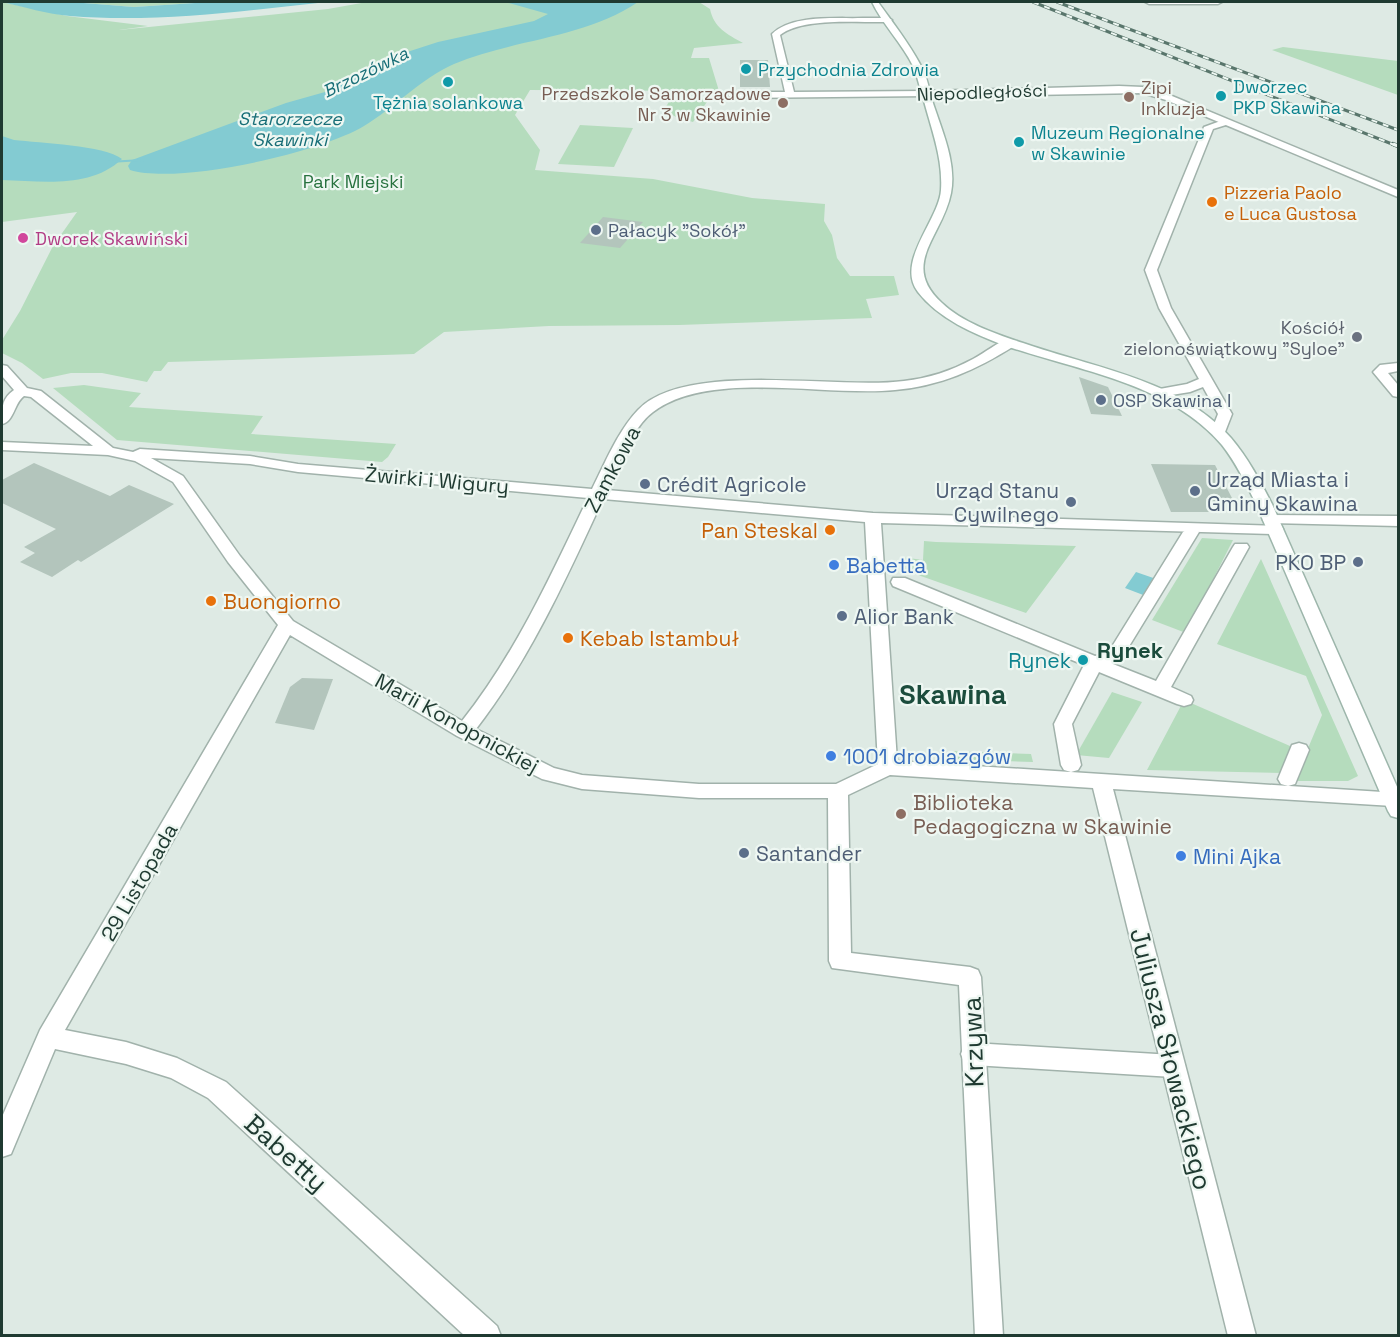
<svg xmlns="http://www.w3.org/2000/svg" width="1400" height="1337" viewBox="0 0 1400 1337" font-family="'Space Grotesk',sans-serif">
<style>
.green{fill:#b5dcbd}
.water{fill:#83cbd2}
.lines{fill:none;stroke-linecap:round;stroke-linejoin:round}
.stream{fill:#83cbd2;fill-rule:evenodd}
.building{fill:#b3c5bc}
.pedestrian-casing{stroke:#a1b2ab;stroke-width:3}
.minor-casing{stroke:#a1b2ab;stroke-width:3}
.tertiary-casing{stroke:#a1b2ab;stroke-width:3}
.secondary-casing{stroke:#9db6ab;stroke-width:3}
.pedestrian{fill:#fff;fill-rule:evenodd}
.minor{fill:#fff;fill-rule:evenodd}
.tertiary{fill:#fff;fill-rule:evenodd}
.secondary{fill:#fff;fill-rule:evenodd}
.rail-far1-casing{stroke:#59766c;stroke-width:3}
.rail-casing{stroke:#59766c;stroke-width:4.5}
.rail-far1{stroke:#eef7f2;stroke-width:2;stroke-dasharray:6;stroke-linecap:butt}
.rail{stroke:#eef7f2;stroke-width:3;stroke-dasharray:8;stroke-linecap:butt}
.culture-dot{fill:#0f9aa8;stroke:#eef7f2;stroke-width:2}
.education-dot{fill:#8d6e63;stroke:#eef7f2;stroke-width:2}
.food-dot{fill:#e8710a;stroke:#eef7f2;stroke-width:2}
.service-dot{fill:#5c6f8a;stroke:#eef7f2;stroke-width:2}
.hotel-dot{fill:#d1479c;stroke:#eef7f2;stroke-width:2}
.worship-dot{fill:#6b7280;stroke:#eef7f2;stroke-width:2}
.shop-dot{fill:#3f7fe0;stroke:#eef7f2;stroke-width:2}
.labels{text-anchor:middle;dominant-baseline:central;stroke-width:4.5;stroke-linejoin:round;paint-order:stroke}
.far-culture-label{font-size:18px;fill:#0d838f;stroke:#eef7f2;text-anchor:start}
.far-water-label{font-size:18px;font-style:italic;fill:#186e77;stroke:#eef7f2}
.far-education-label{font-size:18px;fill:#785e54;stroke:#eef7f2;text-anchor:start}
.far-street-label{font-size:18px;fill:#1f3a31;stroke:#eef7f2}
.far-park-label{font-size:18px;fill:#28723f;stroke:#eef7f2}
.far-food-label{font-size:18px;fill:#c56008;stroke:#eef7f2;text-anchor:start}
.far-service-label{font-size:18px;fill:#4e5e75;stroke:#eef7f2;text-anchor:start}
.far-hotel-label{font-size:18px;fill:#b23c85;stroke:#eef7f2;text-anchor:start}
.far-worship-label{font-size:18px;fill:#5b616d;stroke:#eef7f2;text-anchor:end}
.street-label{font-size:21px;fill:#1f3a31;stroke:#eef7f2}
.service-label{font-size:21px;fill:#4e5e75;stroke:#eef7f2;text-anchor:start}
.food-label{font-size:21px;fill:#c56008;stroke:#eef7f2;text-anchor:start}
.shop-label{font-size:21px;fill:#366cbe;stroke:#eef7f2;text-anchor:start}
.culture-label{font-size:21px;fill:#0d838f;stroke:#eef7f2;text-anchor:end}
.education-label{font-size:21px;fill:#785e54;stroke:#eef7f2;text-anchor:start}
.neighbourhood-label{font-size:22px;font-weight:bold;fill:#1b4c3c;stroke:#eef7f2}
.near-street-label{font-size:26px;fill:#1f3a31;stroke:#eef7f2}
.district-label{font-size:27px;font-weight:bold;fill:#1b4c3c;stroke:#eef7f2}
</style>
<rect width="100%" height="100%" fill="#deeae4"/>
<g class="green">
<path d="M2,2L67,16L148,26L119,30L328,9L367,2H699L710,9C714,28 727,34 743,43L694,48L691,58H709L719,91L530,90L515,115L540,150L535,170L653,179L752,198L825,204L824,221L832,235L837,258L850,276H894L899,295L866,299L872,318L679,325L549,326L444,332L414,354L168,362L161,371H154L147,382L102,373H71L43,379L22,363L2,353V340L20,311L53,246L77,212L2,222Z"/>
<polygon points="71,2 210,2 134,7"/>
<polygon points="1283,47 1398,61 1398,95 1272,50"/>
<polygon points="687,98 709,99 693,122 676,117 664,110 670,100"/>
<polygon points="580,125 633,128 614,167 558,164"/>
<polygon points="84,385 141,393 129,407 263,416 251,434 396,444 388,457 382,462 117,440 53,388"/>
<polygon points="1202,538 1233,540 1186,633 1152,620"/>
<polygon points="924,541 936,542 1076,546 1026,613 901,569 901,557 923,560"/>
<polygon points="1261,559 1358,776 1348,781 1292,781 1284,773 1147,770 1184,700 1306,753 1322,715 1306,676 1217,644"/>
<polygon points="1112,692 1142,702 1109,758 1076,755"/>
<polygon points="949,751 1031,754 1033,762 950,759"/>
</g>
<g class="water">
<path d="M2,2H71L134,7L210,2H327C242,11 156,23 70,16C47,14 24,7 2,2Z"/>
<path d="M505,2H638C583,39 513,39 454,64C420,79 394,108 364,126C319,153 179,185 130,170L128,166L132,160L286,103L325,92L401,54L438,42L534,21L548,14Z"/>
<path d="M2,136L14,140C40,143 104,145 122,159C90,189 42,181 2,180Z"/>
<polygon points="1136,572 1162,581 1151,598 1125,588"/>
</g>
<g class="lines">
<polygon class="stream" points="142,159 144,159 144,161 108,163 106,162 108,161"/>
</g>
<g class="building">
<polygon points="740,60 768,60 770,87 740,87"/>
<polygon points="603,217 643,222 620,248 580,243"/>
<polygon points="1079,377 1108,387 1122,416 1091,414"/>
<polygon points="34,463 110,496 129,485 174,504 81,562 78,560 52,577 20,562 35,553 24,547 56,529 2,503 2,480"/>
<polygon points="1151,464 1215,465 1233,500 1215,502 1223,512 1171,512"/>
<polygon points="302,678 333,679 314,730 275,723 290,687"/>
</g>
<g class="lines">
<defs>
<g id="pedestrian">
<polygon points="1271,515 1398,516 1398,526 1265,523 1263,520 1265,517"/>
<polygon points="1191,527 1199,532 1120,661 1113,664 1156,681 1233,547 1235,544 1247,544 1249,547 1171,687 1191,696 1193,700 1191,704 1184,706 1177,704 1099,672 1072,724 1081,765 1078,770 1071,772 1064,770 1061,765 1054,724 1084,665 893,586 891,582 893,578 905,578 1095,656 1108,653 1183,532"/>
<polygon points="1299,743 1306,745 1309,750 1295,784 1288,786 1281,784 1278,779 1292,745"/>
<polygon points="973,1043 1173,1055 1182,1058 1185,1066 1182,1074 1173,1077 973,1065 964,1062 961,1054 964,1046"/>
</g>
<g id="minor">
<path d="M863,18H888L892,20L888,22C859,23 804,17 780,35L794,92L926,91L930,94L929,96L732,98L728,95L732,92H785L772,34C793,14 836,19 863,18Z"/>
<polygon points="1226,119 1231,122 1229,124 1213,129 1157,270 1171,308 1232,414 1225,432 1218,436 1211,432 1218,414 1203,387 1190,392 1159,397 1152,393 1154,390 1187,384 1199,379 1159,308 1145,270 1204,127"/>
<path d="M1009,339L1015,343L1014,346C976,370 940,386 895,390C826,397 709,369 653,412C633,426 617,468 607,490L873,513L1281,526L1283,529L1281,532L1275,534L881,523L897,761L1398,793V805L1393,806L1113,789L1256,1336H1228L1093,788L890,775L848,795L851,953L970,967L978,970L981,977L1003,1336H975L959,985L832,968L829,961L828,798H699L582,789L542,779L457,736L290,635L65,1030L126,1042L177,1058L226,1082L497,1326L501,1336H465L208,1098L171,1078L126,1064L55,1049L11,1154L2,1157V1117L40,1030L278,625L228,562L173,482L135,461L108,455L2,450V442L93,446L31,397L24,396C14,403 14,422 2,424C2,409 1,399 14,390L2,376V365L7,366L27,388L41,391L113,448L133,452L140,449L250,456L298,464L592,489C605,463 618,431 638,410C686,360 836,390 904,381C929,378 951,371 973,359C985,353 997,342 1009,339ZM151,458L250,464L298,472L588,498C551,575 516,653 462,721L293,621L240,556L183,476ZM603,499L865,522L878,764L836,784H699L582,775L554,768L476,729C530,659 566,579 603,499Z"/>
<polygon points="1398,363 1398,371 1388,373 1398,385 1398,397 1393,396 1373,372 1380,365"/>
</g>
<g id="tertiary">
<polygon points="1145,2 1222,2 1218,4 1149,4"/>
<polygon points="1119,86 1143,87 1172,96 1398,190 1398,197 1166,100 1142,93 926,97 922,94 926,91"/>
</g>
<path id="secondary" d="M872,2H878C893,23 909,43 921,66C927,76 929,89 932,100C941,129 957,162 951,193C943,236 899,264 942,303C963,323 996,334 1023,343C1094,368 1179,379 1231,438C1248,458 1260,481 1272,504L1398,789V818L1391,816L1388,811L1256,504C1246,483 1236,463 1222,445C1169,383 1079,371 1006,346C974,334 939,319 918,292C895,262 939,220 941,190C943,159 932,131 924,101C920,90 918,77 913,66C902,43 882,24 872,2Z"/>
</defs>
<use href="#pedestrian" class="pedestrian-casing"/>
<use href="#minor" class="minor-casing"/>
<use href="#tertiary" class="tertiary-casing"/>
<use href="#secondary" class="secondary-casing"/>
<use href="#pedestrian" class="pedestrian"/>
<use href="#minor" class="minor"/>
<use href="#tertiary" class="tertiary"/>
<use href="#secondary" class="secondary"/>
<defs>
<g id="rail-far1">
<polyline points="1033,2 1397,146"/>
<polyline points="1057,2 1398,130"/>
</g>
<polyline id="rail" points="1393,144 1398,146"/>
</defs>
<use href="#rail-far1" class="rail-far1-casing"/>
<use href="#rail" class="rail-casing"/>
<use href="#rail-far1" class="rail-far1"/>
<use href="#rail" class="rail"/>
</g>
<g class="culture-dot">
<circle cx="746" cy="69" r="6"/>
<circle cx="448" cy="82" r="6"/>
<circle cx="1221" cy="96" r="6"/>
<circle cx="1019" cy="142" r="6"/>
<circle cx="1083" cy="660" r="6"/>
</g>
<g class="education-dot">
<circle cx="1129" cy="97" r="6"/>
<circle cx="783" cy="103" r="6"/>
<circle cx="901" cy="814" r="6"/>
</g>
<g class="food-dot">
<circle cx="1212" cy="202" r="6"/>
<circle cx="830" cy="530" r="6"/>
<circle cx="211" cy="601" r="6"/>
<circle cx="568" cy="638" r="6"/>
</g>
<g class="service-dot">
<circle cx="596" cy="230" r="6"/>
<circle cx="1101" cy="400" r="6"/>
<circle cx="645" cy="484" r="6"/>
<circle cx="1195" cy="491" r="6"/>
<circle cx="1071" cy="502" r="6"/>
<circle cx="1358" cy="562" r="6"/>
<circle cx="842" cy="616" r="6"/>
<circle cx="744" cy="853" r="6"/>
</g>
<circle class="hotel-dot" cx="23" cy="238" r="6"/>
<circle class="worship-dot" cx="1357" cy="337" r="6"/>
<g class="shop-dot">
<circle cx="834" cy="565" r="6"/>
<circle cx="831" cy="756" r="6"/>
<circle cx="1181" cy="856" r="6"/>
</g>
<g class="labels">
<g class="far-culture-label">
<text x="758" y="69">Przychodnia Zdrowia</text>
<text x="1233" y="86">Dworzec<tspan x="1233" dy="21">PKP Skawina</tspan></text>
<text x="448" y="102" text-anchor="middle">Tężnia solankowa</text>
<text x="1031" y="132">Muzeum Regionalne<tspan x="1031" dy="21">w Skawinie</tspan></text>
</g>
<g class="far-water-label">
<text transform="translate(365 72) rotate(-26)">Brzozówka</text>
<text x="290" y="118">Starorzecze<tspan x="290" dy="21">Skawinki</tspan></text>
</g>
<g class="far-education-label">
<text x="1141" y="87">Zipi<tspan x="1141" dy="21">Inkluzja</tspan></text>
<text x="771" y="93" text-anchor="end">Przedszkole Samorządowe<tspan x="771" dy="21">Nr 3 w Skawinie</tspan></text>
</g>
<g class="far-street-label">
<text transform="translate(982 92) rotate(-2)">Niepodległości</text>
</g>
<g class="far-park-label">
<text x="353" y="181">Park Miejski</text>
</g>
<g class="far-food-label">
<text x="1224" y="192">Pizzeria Paolo<tspan x="1224" dy="21">e Luca Gustosa</tspan></text>
</g>
<g class="far-service-label">
<text x="608" y="230">Pałacyk "Sokół"</text>
<text x="1113" y="400">OSP Skawina I</text>
</g>
<g class="far-hotel-label">
<text x="35" y="238">Dworek Skawiński</text>
</g>
<g class="far-worship-label">
<text x="1345" y="327">Kościół<tspan x="1345" dy="21">zielonoświątkowy "Syloe"</tspan></text>
</g>
<g class="street-label">
<text transform="translate(612 469) rotate(-62)">Zamkowa</text>
<text transform="translate(437 480) rotate(5)">Żwirki i Wigury</text>
<text transform="translate(457 723) rotate(29)">Marii Konopnickiej</text>
<text transform="translate(139 882) rotate(-60)">29 Listopada</text>
</g>
<g class="service-label">
<text x="1207" y="479">Urząd Miasta i<tspan x="1207" dy="24">Gminy Skawina</tspan></text>
<text x="657" y="484">Crédit Agricole</text>
<text x="1059" y="490" text-anchor="end">Urząd Stanu<tspan x="1059" dy="24">Cywilnego</tspan></text>
<text x="1346" y="562" text-anchor="end">PKO BP</text>
<text x="854" y="616">Alior Bank</text>
<text x="756" y="853">Santander</text>
</g>
<g class="food-label">
<text x="818" y="530" text-anchor="end">Pan Steskal</text>
<text x="223" y="601">Buongiorno</text>
<text x="580" y="638">Kebab Istambuł</text>
</g>
<g class="shop-label">
<text x="846" y="565">Babetta</text>
<text x="843" y="756">1001 drobiazgów</text>
<text x="1193" y="856">Mini Ajka</text>
</g>
<g class="culture-label">
<text x="1071" y="660">Rynek</text>
</g>
<g class="education-label">
<text x="913" y="802">Biblioteka<tspan x="913" dy="24">Pedagogiczna w Skawinie</tspan></text>
</g>
<g class="neighbourhood-label">
<text x="1130" y="650">Rynek</text>
</g>
<g class="near-street-label">
<text transform="translate(973 1042) rotate(-92)">Krzywa</text>
<text transform="translate(1171 1059) rotate(76)">Juliusza Słowackiego</text>
<text transform="translate(286 1153) rotate(42)">Babetty</text>
</g>
<g class="district-label">
<text x="953" y="694">Skawina</text>
</g>
</g>
<rect width="1400" height="1337" fill="none" stroke="#1f3a31" stroke-width="6"/>
</svg>
